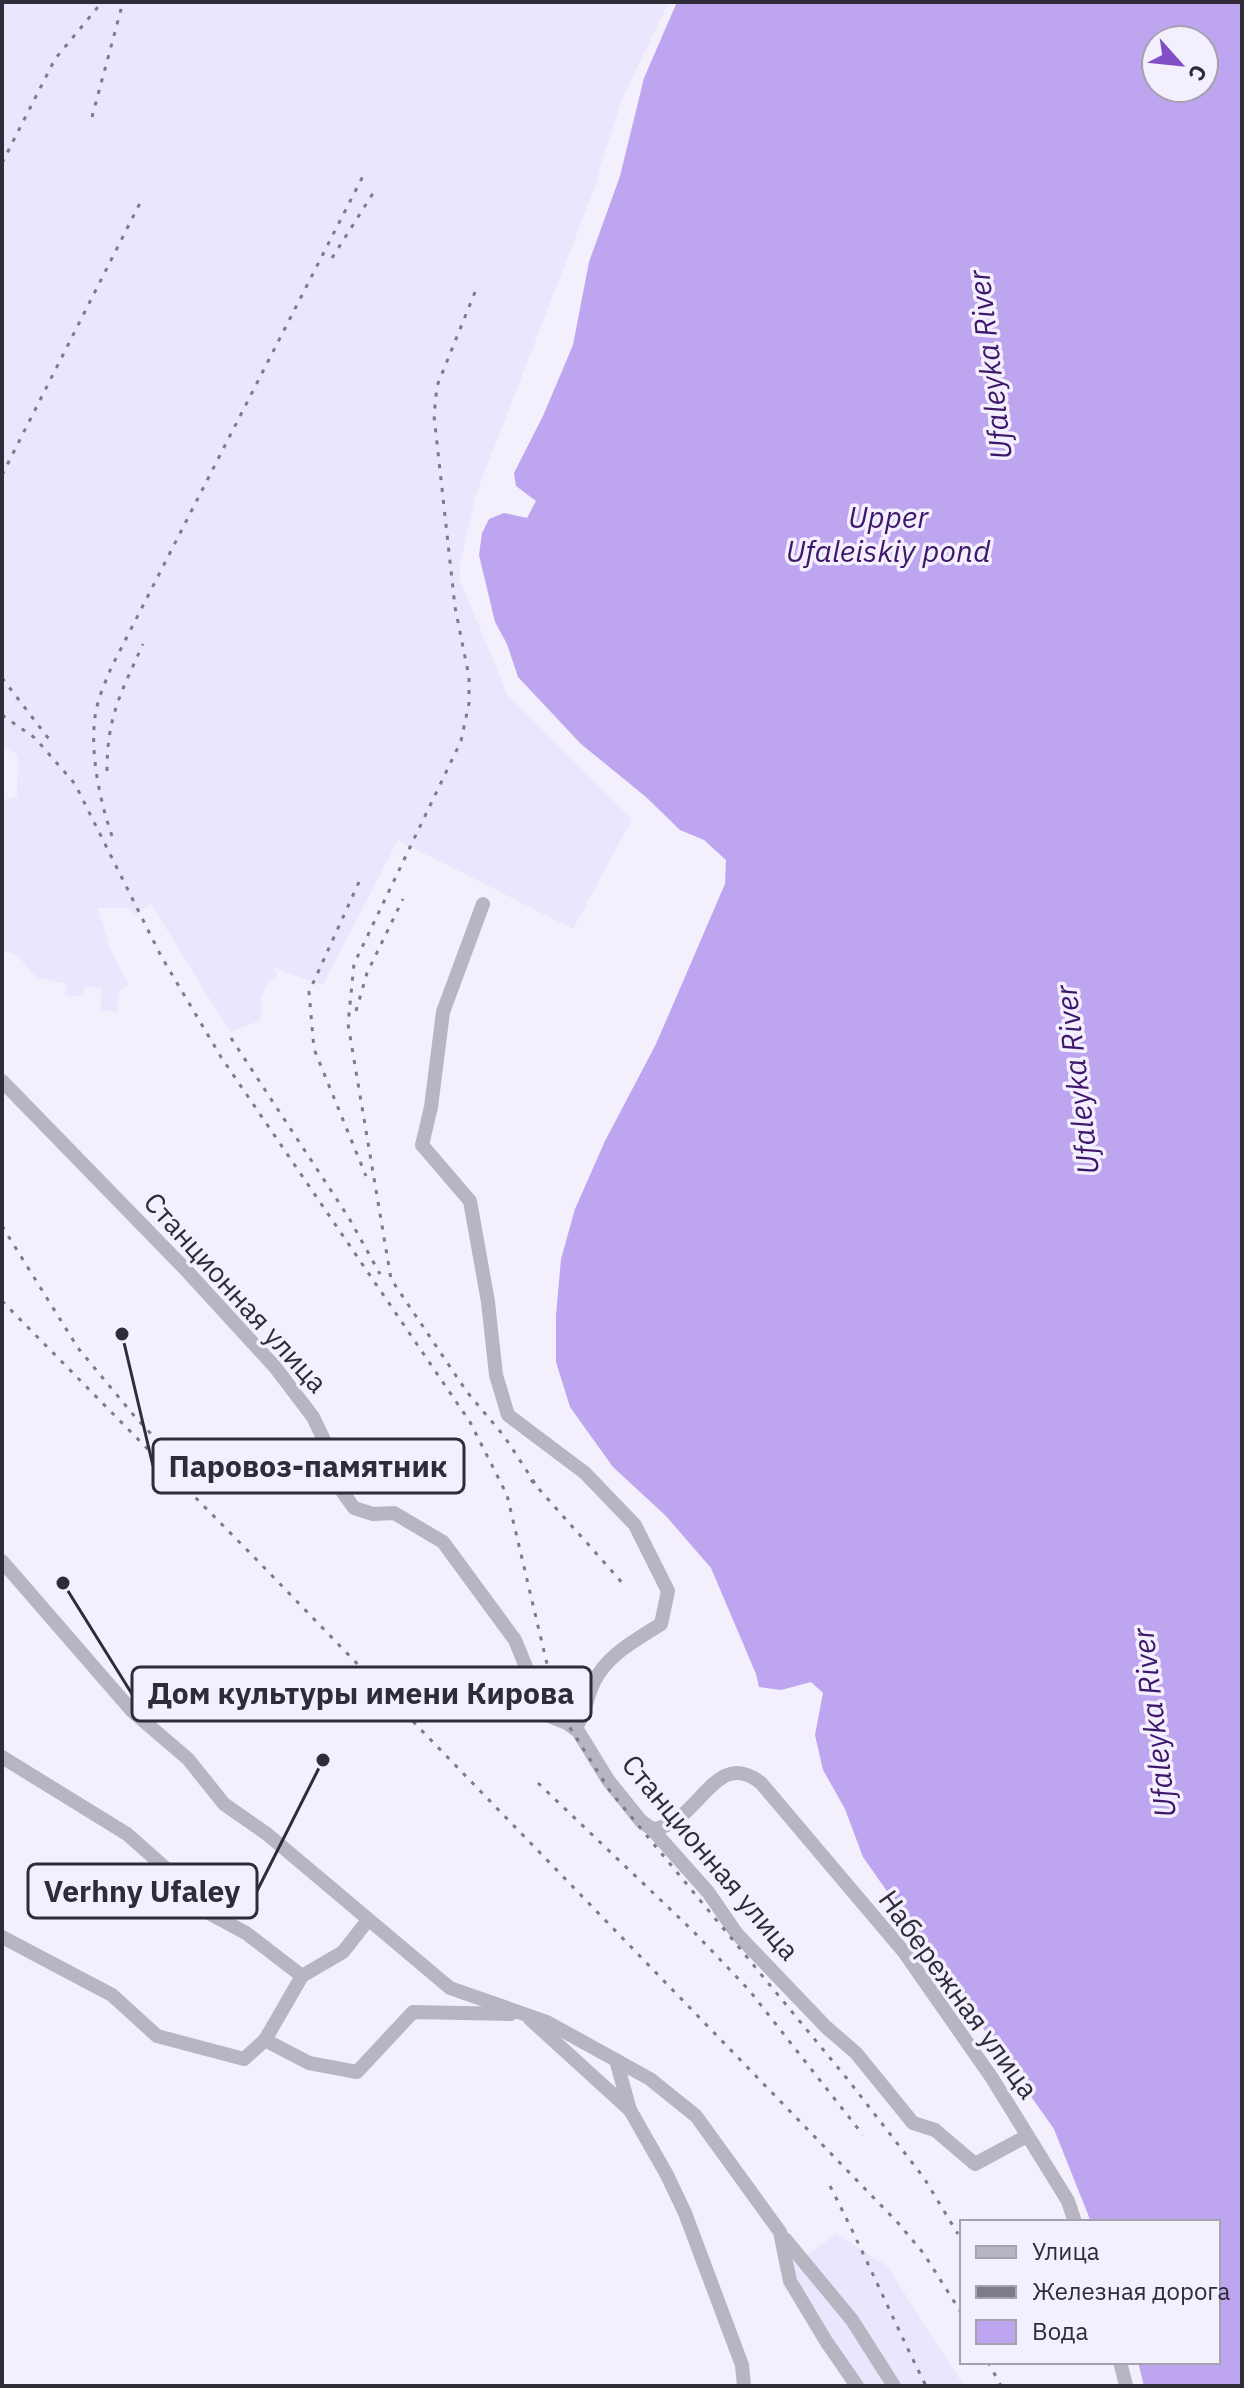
<svg xmlns="http://www.w3.org/2000/svg" width="1244" height="2388" viewBox="0 0 1244 2388" font-family="'IBM Plex Sans',sans-serif">
<style>
.built{fill:#ece5fe}
.water{fill:#bda5ef;fill-rule:evenodd}
.lines{fill:none;stroke-linecap:round;stroke-linejoin:round}
.minor{stroke:#b8b4c2;stroke-width:14}
.rail{stroke:#7e7a87;stroke-width:3;stroke-dasharray:4 8;stroke-linecap:butt}
.labels{text-anchor:middle;dominant-baseline:central;stroke-width:7;stroke-linejoin:round;paint-order:stroke}
.street-label{font-size:28px;fill:#2f2b38;stroke:#f3effd}
.water-label{font-size:30px;font-style:italic;fill:#3e176c;stroke:#f3effd}
.leader{fill:none;stroke:#2f2b38;stroke-width:3}
.callout-dot{fill:#2f2b38;stroke:#f3effd;stroke-width:3}
.callout{fill:#f3effd;stroke:#2f2b38;stroke-width:3}
.callout-label{font-size:30px;text-anchor:middle;font-weight:bold;fill:#2f2b38}
</style>
<rect width="100%" height="100%" fill="#f3effd"/>
<g class="built">
<polygon points="2,2 669,2 624,94 601,164 598,179 475,497 460,565 460,580 508,696 632,819 573,929 398,840 323,985 274,968 277,975 267,984 261,999 261,1020 230,1032 151,904 134,916 129,908 98,908 110,948 129,985 119,990 117,1012 100,1010 102,988 85,986 83,996 65,995 66,984 36,977 17,955 2,950 2,801 17,796 18,760 15,753 2,746"/>
<polygon points="836,2234 887,2266 964,2386 864,2386 798,2282 792,2266"/>
</g>
<path class="water" d="M677,2H1242V2386H1144L1138,2362H1218V2222H1091L1054,2129L863,1857L845,1809L823,1770L815,1735L823,1693L811,1682L781,1690L759,1687L756,1674L711,1568L666,1516L613,1467L570,1407L556,1362V1315L561,1259L575,1209L605,1141L656,1044L725,884L726,860L704,840L680,830L646,797L581,744L518,677L507,644L495,622L479,555L482,533L489,519L504,513L527,518L536,501L516,486L514,473L543,416L573,345L589,262L620,176L644,78ZM1156,40H1204V88H1156Z"/>
<g class="lines">
<g class="minor">
<path d="M483,904L443,1012L431,1107L422,1145L470,1201L488,1302L496,1375L508,1415L585,1473L635,1525L668,1591L661,1624C636,1640 607,1655 594,1682C586,1698 586,1714 575,1728"/>
<polyline points="2,1081 187,1271 275,1367 313,1417 325,1442 332,1477 354,1508 373,1514 394,1513 443,1542 515,1640 526,1667 531,1695 536,1706 544,1714 567,1723 578,1731 608,1780 641,1821 652,1829 708,1892 737,1934 826,2027 856,2053 913,2123 935,2130 975,2164 1027,2136"/>
<polyline points="2,1561 132,1711 188,1759 224,1804 267,1834 450,1988 547,2022 650,2079 696,2116 780,2232 790,2281 826,2341 857,2386"/>
<polyline points="2,1757 127,1834 180,1881 194,1905 246,1933 302,1976 265,2040"/>
<path d="M652,1829C699,1826 714,1745 761,1783L904,1952L992,2078L1068,2201L1075,2222"/>
<polyline points="2,1937 112,1995 157,2036 244,2059 265,2040 309,2063 357,2072 413,2012 511,2014"/>
<polyline points="302,1976 343,1952 368,1920"/>
<polyline points="530,2019 630,2110"/>
<polyline points="616,2060 630,2110 667,2175 685,2213 742,2365 744,2386"/>
<polyline points="785,2239 852,2320 894,2386"/>
<polyline points="1120,2362 1126,2385"/>
</g>
<g class="rail">
<polyline points="92,117 123,2"/>
<polyline points="2,163 55,59 102,2"/>
<polyline points="332,258 377,187"/>
<polyline points="475,292 437,386 434,416 455,607 469,677 469,703 461,741 354,964 348,1024 391,1279 467,1392 504,1436 538,1488"/>
<polyline points="2,475 140,203"/>
<polyline points="2,678 52,743"/>
<polyline points="2,715 35,738 75,784 161,956 221,1057 470,1422 507,1495 547,1664 567,1723 610,1791 849,2081 924,2178 958,2234"/>
<path d="M107,771C107,716 121,693 143,644"/>
<path d="M112,836C100,802 90,754 95,717C97,700 105,683 111,668L363,176"/>
<polyline points="359,882 309,992 314,1049 366,1176"/>
<polyline points="356,1011 367,973 403,899"/>
<polyline points="231,1038 349,1218 380,1274"/>
<polyline points="2,1226 78,1348 136,1418 191,1476"/>
<polyline points="2,1301 253,1556 899,2224 924,2254 962,2314"/>
<polyline points="531,1480 625,1586"/>
<polyline points="538,1783 692,1930 749,1990 863,2135"/>
<path d="M830,2186C864,2252 893,2320 926,2386"/>
<polyline points="988,2362 1001,2386"/>
</g>
</g>
<g class="labels">
<g class="street-label">
<text transform="translate(236 1292) rotate(48)">Станционная улица</text>
<text transform="translate(711 1857) rotate(50)">Станционная улица</text>
<text transform="translate(959 1994) rotate(54)">Набережная улица</text>
</g>
<g class="water-label">
<text transform="translate(989 365) rotate(-97)">Ufaleyka River</text>
<text x="888" y="516">Upper<tspan x="888" dy="34">Ufaleiskiy pond</tspan></text>
<text transform="translate(1076 1080) rotate(-97)">Ufaleyka River</text>
<text transform="translate(1153 1723) rotate(-97)">Ufaleyka River</text>
</g>
</g>
<path class="leader" d="M122 1334L153 1466M63 1583L132 1694M323 1760L257 1891"/>
<g class="callout-dot">
<circle cx="122" cy="1334" r="8"/>
<circle cx="63" cy="1583" r="8"/>
<circle cx="323" cy="1760" r="8"/>
</g>
<g class="callout">
<rect x="153" y="1439" width="311" height="54" rx="8"/>
<rect x="132" y="1667" width="459" height="54" rx="8"/>
<rect x="28" y="1864" width="229" height="54" rx="8"/>
</g>
<g class="callout-label">
<text x="308" y="1477">Паровоз-памятник</text>
<text x="361" y="1704">Дом культуры имени Кирова</text>
<text x="142" y="1902">Verhny Ufaley</text>
</g>
<rect width="1244" height="2388" fill="none" stroke="#2f2b38" stroke-width="8"/>
<rect x="960" y="2220" width="260" height="144" fill="#f3effd" stroke="#a5a1ae" stroke-width="2"/>
<rect x="976" y="2246" width="40" height="12" fill="#b8b4c2" stroke="#a5a1ae" stroke-width="2"/>
<text x="1032" y="2260" font-size="24" fill="#2f2b38">Улица</text>
<rect x="976" y="2286" width="40" height="12" fill="#7e7a87" stroke="#a5a1ae" stroke-width="2"/>
<text x="1032" y="2300" font-size="24" fill="#2f2b38">Железная дорога</text>
<rect x="976" y="2320" width="40" height="24" fill="#bda5ef" stroke="#a5a1ae" stroke-width="2"/>
<text x="1032" y="2340" font-size="24" fill="#2f2b38">Вода</text>
<g transform="translate(1180 64) rotate(117)"><circle r="38" fill="#f3effd" stroke="#a5a1ae" stroke-width="2"/>
<path d="M0-6L14 30L0 20L-14 30Z" fill="#804fc8"/>
<text y="-12" font-size="22" font-weight="bold" text-anchor="middle" fill="#2f2b38">С</text>
</g>
</svg>
